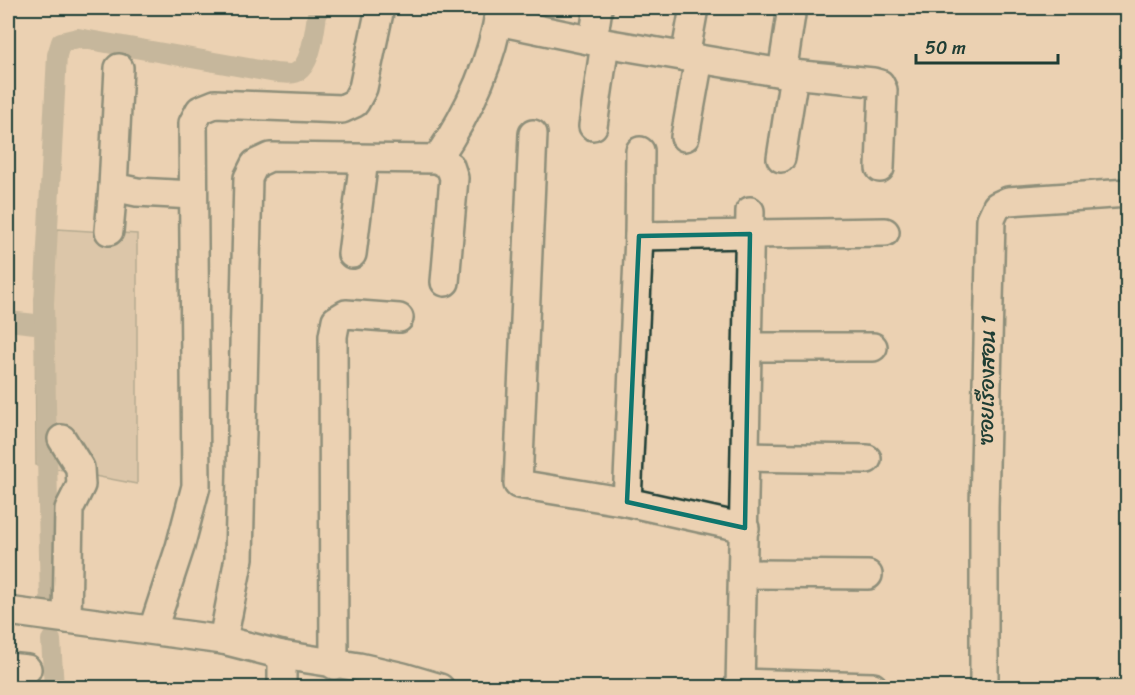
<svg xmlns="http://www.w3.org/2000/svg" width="1135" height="695" viewBox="0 0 1135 695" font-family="Sriracha,'Playpen Sans Thai',sans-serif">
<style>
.green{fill:#cab99d;stroke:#747b68;stroke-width:1.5}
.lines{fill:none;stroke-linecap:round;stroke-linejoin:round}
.canal{stroke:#9a9780;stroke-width:20}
.minor-casing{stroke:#1f3d34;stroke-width:32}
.minor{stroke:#ebd1b2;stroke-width:27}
.marked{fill:none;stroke:#0f766e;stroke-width:4.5;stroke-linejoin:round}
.labels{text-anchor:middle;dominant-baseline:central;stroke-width:4.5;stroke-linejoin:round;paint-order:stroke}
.street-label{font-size:21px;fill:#1f3d34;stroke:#ebd1b2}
</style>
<rect width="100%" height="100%" fill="#ebd1b2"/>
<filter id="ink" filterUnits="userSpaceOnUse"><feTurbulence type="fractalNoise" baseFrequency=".0167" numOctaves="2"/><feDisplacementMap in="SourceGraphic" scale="12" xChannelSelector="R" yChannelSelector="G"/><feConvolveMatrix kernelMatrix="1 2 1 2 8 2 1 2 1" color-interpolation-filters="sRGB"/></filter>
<g filter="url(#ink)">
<polygon class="green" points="57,229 137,234 137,484 36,465 35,298"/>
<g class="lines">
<g class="canal">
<polyline points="8,321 44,325"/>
<path d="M50,605L44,304L57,55L61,42L78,38L276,73C281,73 290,75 295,73C313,66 315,25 318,8"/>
<polyline points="51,640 54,688"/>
</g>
<defs>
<g id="minor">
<polyline points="498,21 593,41 782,73 873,82 880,84 883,90 880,168"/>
<polyline points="593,41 598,8"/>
<polyline points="685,57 694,8"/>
<polyline points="119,68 113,187 137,192 193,195"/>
<polyline points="782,73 792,8"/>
<polyline points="593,126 605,43"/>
<polyline points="533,134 518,484 627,502 745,528"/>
<polyline points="685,137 699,59"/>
<polyline points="781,158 794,75"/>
<path d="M437,159C469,112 492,63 500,8"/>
<polyline points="109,231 113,187"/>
<polyline points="639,236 885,232"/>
<polyline points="352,254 364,159"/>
<polyline points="748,347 873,347"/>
<polyline points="62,439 80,468 81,485 69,509 67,619"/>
<polyline points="746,457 867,459"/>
<polyline points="627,502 639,236 640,151"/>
<polyline points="744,574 868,575"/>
<polyline points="8,611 223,640 282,655 359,667 403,677 440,688"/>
<polyline points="153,629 180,547 196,486 193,123 200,110 215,104 342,109 355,103 363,88 380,8"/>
<polyline points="223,640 239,558 248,178 255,164 270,157 437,159 450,166 454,178 445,282"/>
<polyline points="334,665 333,336 336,320 346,314 399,318"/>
<polyline points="8,667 27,669"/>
<polyline points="741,683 873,687"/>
<polyline points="282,688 282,655"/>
<polyline points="740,688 750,211"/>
<polyline points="984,688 984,507 991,219 997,206 1008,201 1128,193"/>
</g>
</defs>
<use href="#minor" class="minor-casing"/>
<use href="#minor" class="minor"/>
</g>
</g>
<path d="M0 0H1135V695H0ZM750,234L745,528L627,502L639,236Z" fill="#ebd1b2" fill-opacity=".55" fill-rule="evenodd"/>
<path class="marked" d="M750,234L745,528L627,502L639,236Z"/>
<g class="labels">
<g class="street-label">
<text transform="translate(987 380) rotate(-89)">ซอยเรืองสอน 1</text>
</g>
</g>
<rect width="1135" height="695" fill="none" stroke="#ebd1b2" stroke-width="30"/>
<rect x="15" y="15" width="1105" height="665" fill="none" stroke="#1f3d34" stroke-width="2" filter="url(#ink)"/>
<path d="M916 54v9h142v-9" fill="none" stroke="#1f3d34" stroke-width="3"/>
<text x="925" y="54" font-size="18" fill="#1f3d34" stroke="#ebd1b2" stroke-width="4.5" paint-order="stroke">50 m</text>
</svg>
